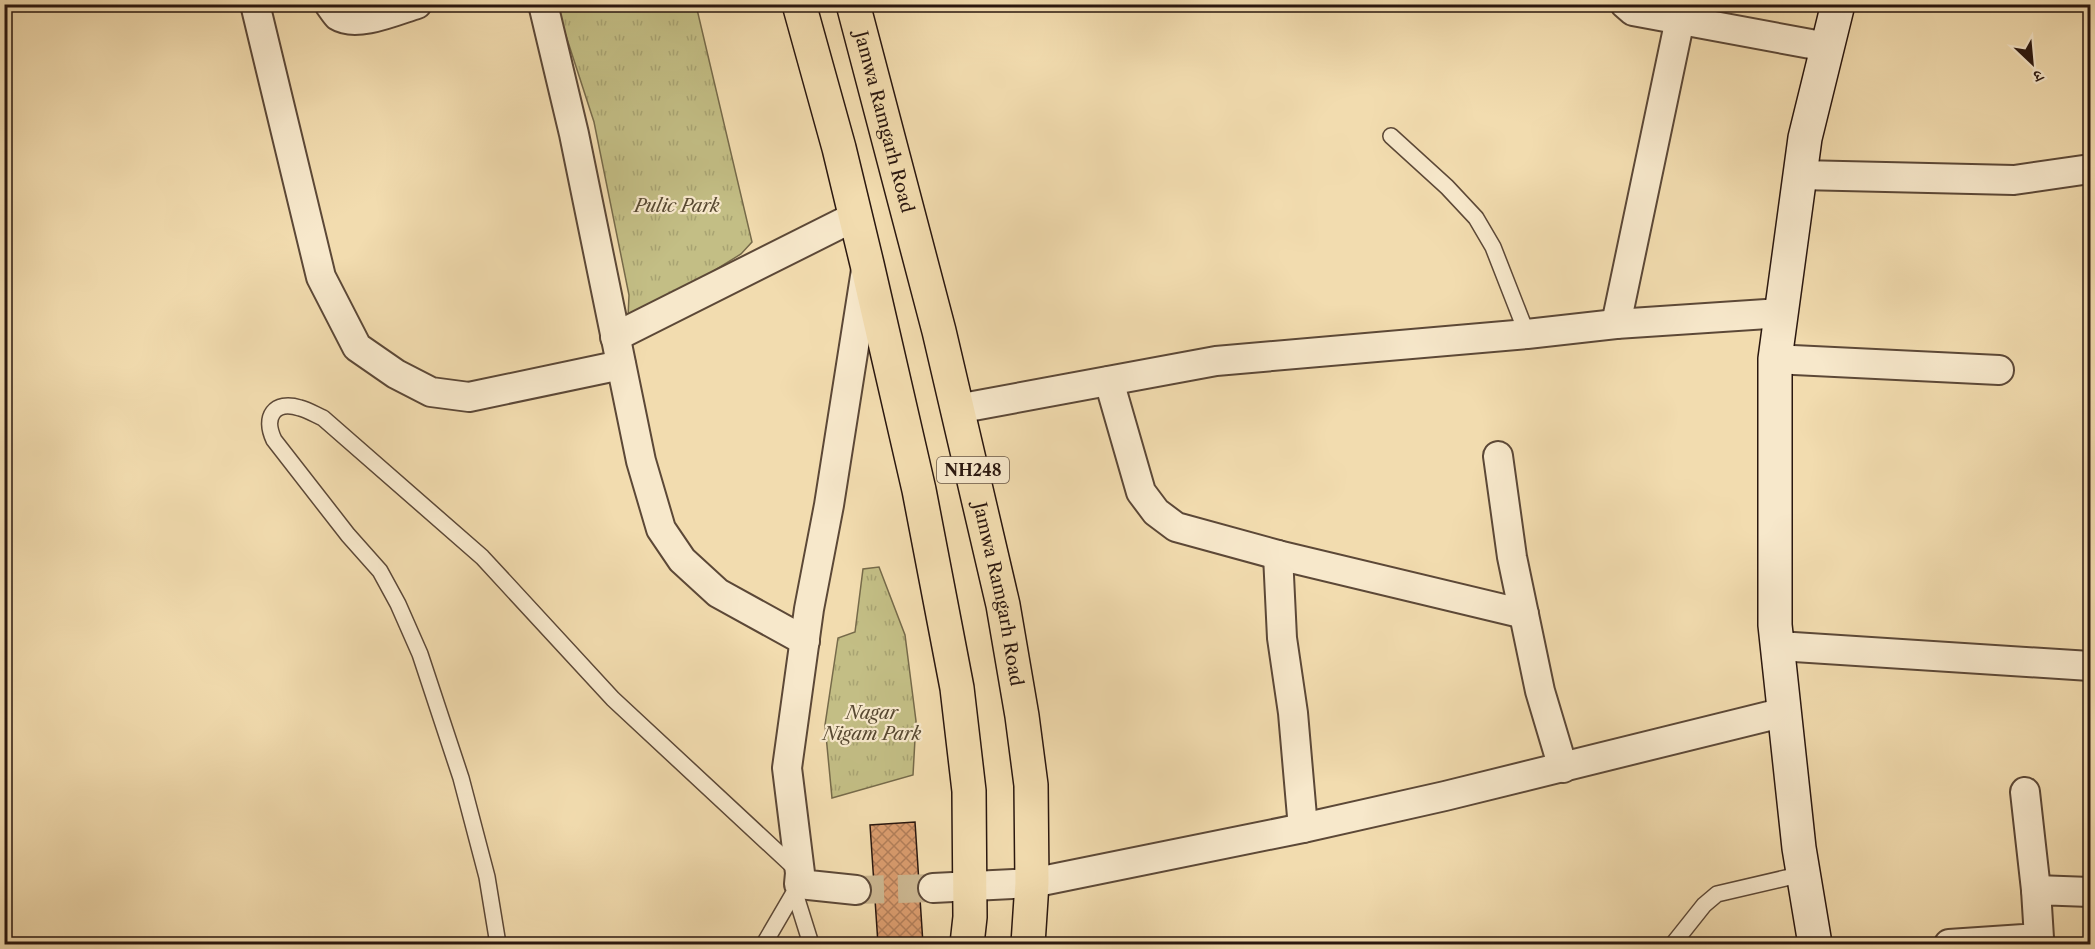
<svg xmlns="http://www.w3.org/2000/svg" width="2095" height="949" viewBox="0 0 2095 949" font-family="'Libre Caslon Text','Noto Serif Devanagari',serif">
<style>
.grass{fill:url(#grass-tufts);stroke:#766a4a;stroke-width:1.5}
.building{fill:url(#building-cross-hatch);stroke:#2a170f;stroke-width:1.5}
.lines{fill:none;stroke-linecap:round;stroke-linejoin:round}
.street-tunnel{stroke:#cab58f;stroke-width:28;stroke-dasharray:28 14;stroke-linecap:butt}
.lane-casing{stroke:#5c4837;stroke-width:18}
.street-casing{stroke:#5c4837;stroke-width:32}
.secondary-casing{stroke:#2a170f;stroke-width:36}
.highway-casing{stroke:#2a170f;stroke-width:36}
.lane{stroke:#f7e8cb;stroke-width:15}
.street{stroke:#f7e8cb;stroke-width:28}
.secondary{stroke:#f7e8cb;stroke-width:33}
.highway{stroke:#f2dcaf;stroke-width:33}
.labels{text-anchor:middle;dominant-baseline:central;stroke-width:4.5;stroke-linejoin:round;paint-order:stroke}
.shield{fill:#f7e8cb;stroke:#685647;stroke-width:1.5}
.shield-label{font-size:16px;font-weight:bold;fill:#2a170f}
.street-label{font-size:18px;fill:#2a170f;stroke:#f7e8cb}
.park-label{font-size:18px;font-style:italic;fill:#584932;stroke:#f7e8cb}
</style>
<defs>
<pattern id="grass-tufts" width="24" height="20" patternUnits="userSpaceOnUse" patternTransform="scale(1.5)"><rect width="24" height="20" fill="#c3be85"/><path d="M3 7l-1-3M5 7V3M7 7l1-3M15 17l-1-3M17 17v-4M19 17l1-3" fill="none" stroke="#a8a372"/></pattern>
<pattern id="building-cross-hatch" width="8" height="8" patternUnits="userSpaceOnUse" patternTransform="scale(1.5)"><rect width="8" height="8" fill="#da9c6e"/><path d="M0 0l8 8M0 8l8-8" fill="none" stroke="#b17e59"/></pattern>
</defs>
<rect width="100%" height="100%" fill="#f2dcaf"/>
<filter id="stains"><feTurbulence type="fractalNoise" baseFrequency=".00333" numOctaves="4"/><feColorMatrix values="0 0 0 0 .2 0 0 0 0 .09 0 0 0 0 .02 0 0 0 .5 -.17"/></filter>
<radialGradient id="worn" r=".72"><stop offset=".6" stop-color="#630" stop-opacity="0"/><stop offset="1" stop-color="#630" stop-opacity=".3"/></radialGradient>
<g class="grass">
<polygon points="556,5 696,5 752,242 741,254 644,314 628,318 629,295 594,122"/>
<polygon points="879,567 905,635 916,721 913,775 832,798 825,725 838,638 855,632 863,569"/>
</g>
<polygon class="building" points="915,822 923,944 878,944 870,825"/>
<g class="lines">
<polyline class="street-tunnel" points="856,890 933,888"/>
<defs>
<g id="lane">
<polyline points="1391,136 1447,187 1476,218 1493,247 1527,334"/>
<polyline points="795,893 811,944"/>
<path d="M498,944L487,877L461,778L420,654L398,604L380,571L348,535L274,440C263,417 274,400 300,408C308,410 316,415 323,418L482,557L613,699L798,871"/>
<polyline points="764,944 799,884"/>
<polyline points="1673,944 1704,905 1717,894 1803,874"/>
</g>
<g id="street">
<polyline points="255,4 321,277 357,347 396,374 431,392 469,397 621,365"/>
<path d="M329,4C332,8 335,13 338,16C357,28 397,10 417,4"/>
<polyline points="543,4 574,134 641,461 661,529 682,560 718,593 805,641"/>
<polyline points="1625,4 1633,11 1827,47"/>
<polyline points="1800,175 2014,180 2090,169"/>
<polyline points="1616,324 1680,19"/>
<polyline points="615,337 856,216"/>
<polyline points="1775,359 1999,370"/>
<polyline points="1109,381 1141,492 1156,512 1176,527 1278,555"/>
<polyline points="957,409 1216,361 1527,334 1616,324 1782,313"/>
<polyline points="1498,456 1512,557 1540,691 1563,768"/>
<polyline points="1778,646 2090,666"/>
<polyline points="2025,792 2036,890"/>
<polyline points="1303,828 1293,713 1282,638 1278,555 1524,614"/>
<polyline points="933,888 1032,883 1303,828 1445,796 1785,712"/>
<polyline points="856,890 799,884 800,873 787,768 809,609 829,505 866,270"/>
<polyline points="1949,944 2039,938 2036,890 2090,892"/>
</g>
<polyline id="secondary" points="1815,944 1799,848 1775,625 1775,359 1805,138 1838,4"/>
<g id="highway">
<polyline points="799,4 839,148 867,264 919,490 957,688 969,791 970,917 967,944"/>
<path id="s1" d="M853,4L939,331L1003,605L1022,716L1031,785L1032,883L1028,944"/>
</g>
</defs>
<use href="#lane" class="lane-casing"/>
<use href="#street" class="street-casing"/>
<use href="#secondary" class="secondary-casing"/>
<use href="#highway" class="highway-casing"/>
<use href="#lane" class="lane"/>
<use href="#street" class="street"/>
<use href="#secondary" class="secondary"/>
<use href="#highway" class="highway"/>
</g>
<g class="labels">
<rect class="shield" x="937" y="457" width="72" height="26" rx="4.5"/>
<g class="shield-label">
<text x="973" y="470">NH248</text>
</g>
<g class="street-label">
<text stroke="none"><textPath href="#s1" startOffset="122">Jamwa Ramgarh Road</textPath></text>
<text stroke="none"><textPath href="#s1" startOffset="608">Jamwa Ramgarh Road</textPath></text>
</g>
<g class="park-label">
<text x="677" y="206">Pulic Park</text>
<text x="872" y="713">Nagar<tspan x="872" dy="21">Nigam Park</tspan></text>
</g>
</g>
<rect width="2095" height="949" fill="none" stroke="#f2dcaf" stroke-width="24"/>
<rect x="6" y="6" width="2083" height="937" fill="none" stroke="#2a170f" stroke-width="3"/>
<rect x="12" y="12" width="2071" height="925" fill="none" stroke="#2a170f" stroke-width="1.5"/>
<g transform="translate(2032 63) rotate(154)" stroke="#f7e8cb" stroke-width="4.5" paint-order="stroke">
<path d="M0-4.5L10 22L0 15L-10 22Z" fill="#2a170f"/>
<text y="-9" font-size="16" font-weight="bold" text-anchor="middle" fill="#2a170f">उ</text>
</g>
<rect width="100%" height="100%" filter="url(#stains)"/>
<rect width="100%" height="100%" fill="url(#worn)"/>
</svg>
